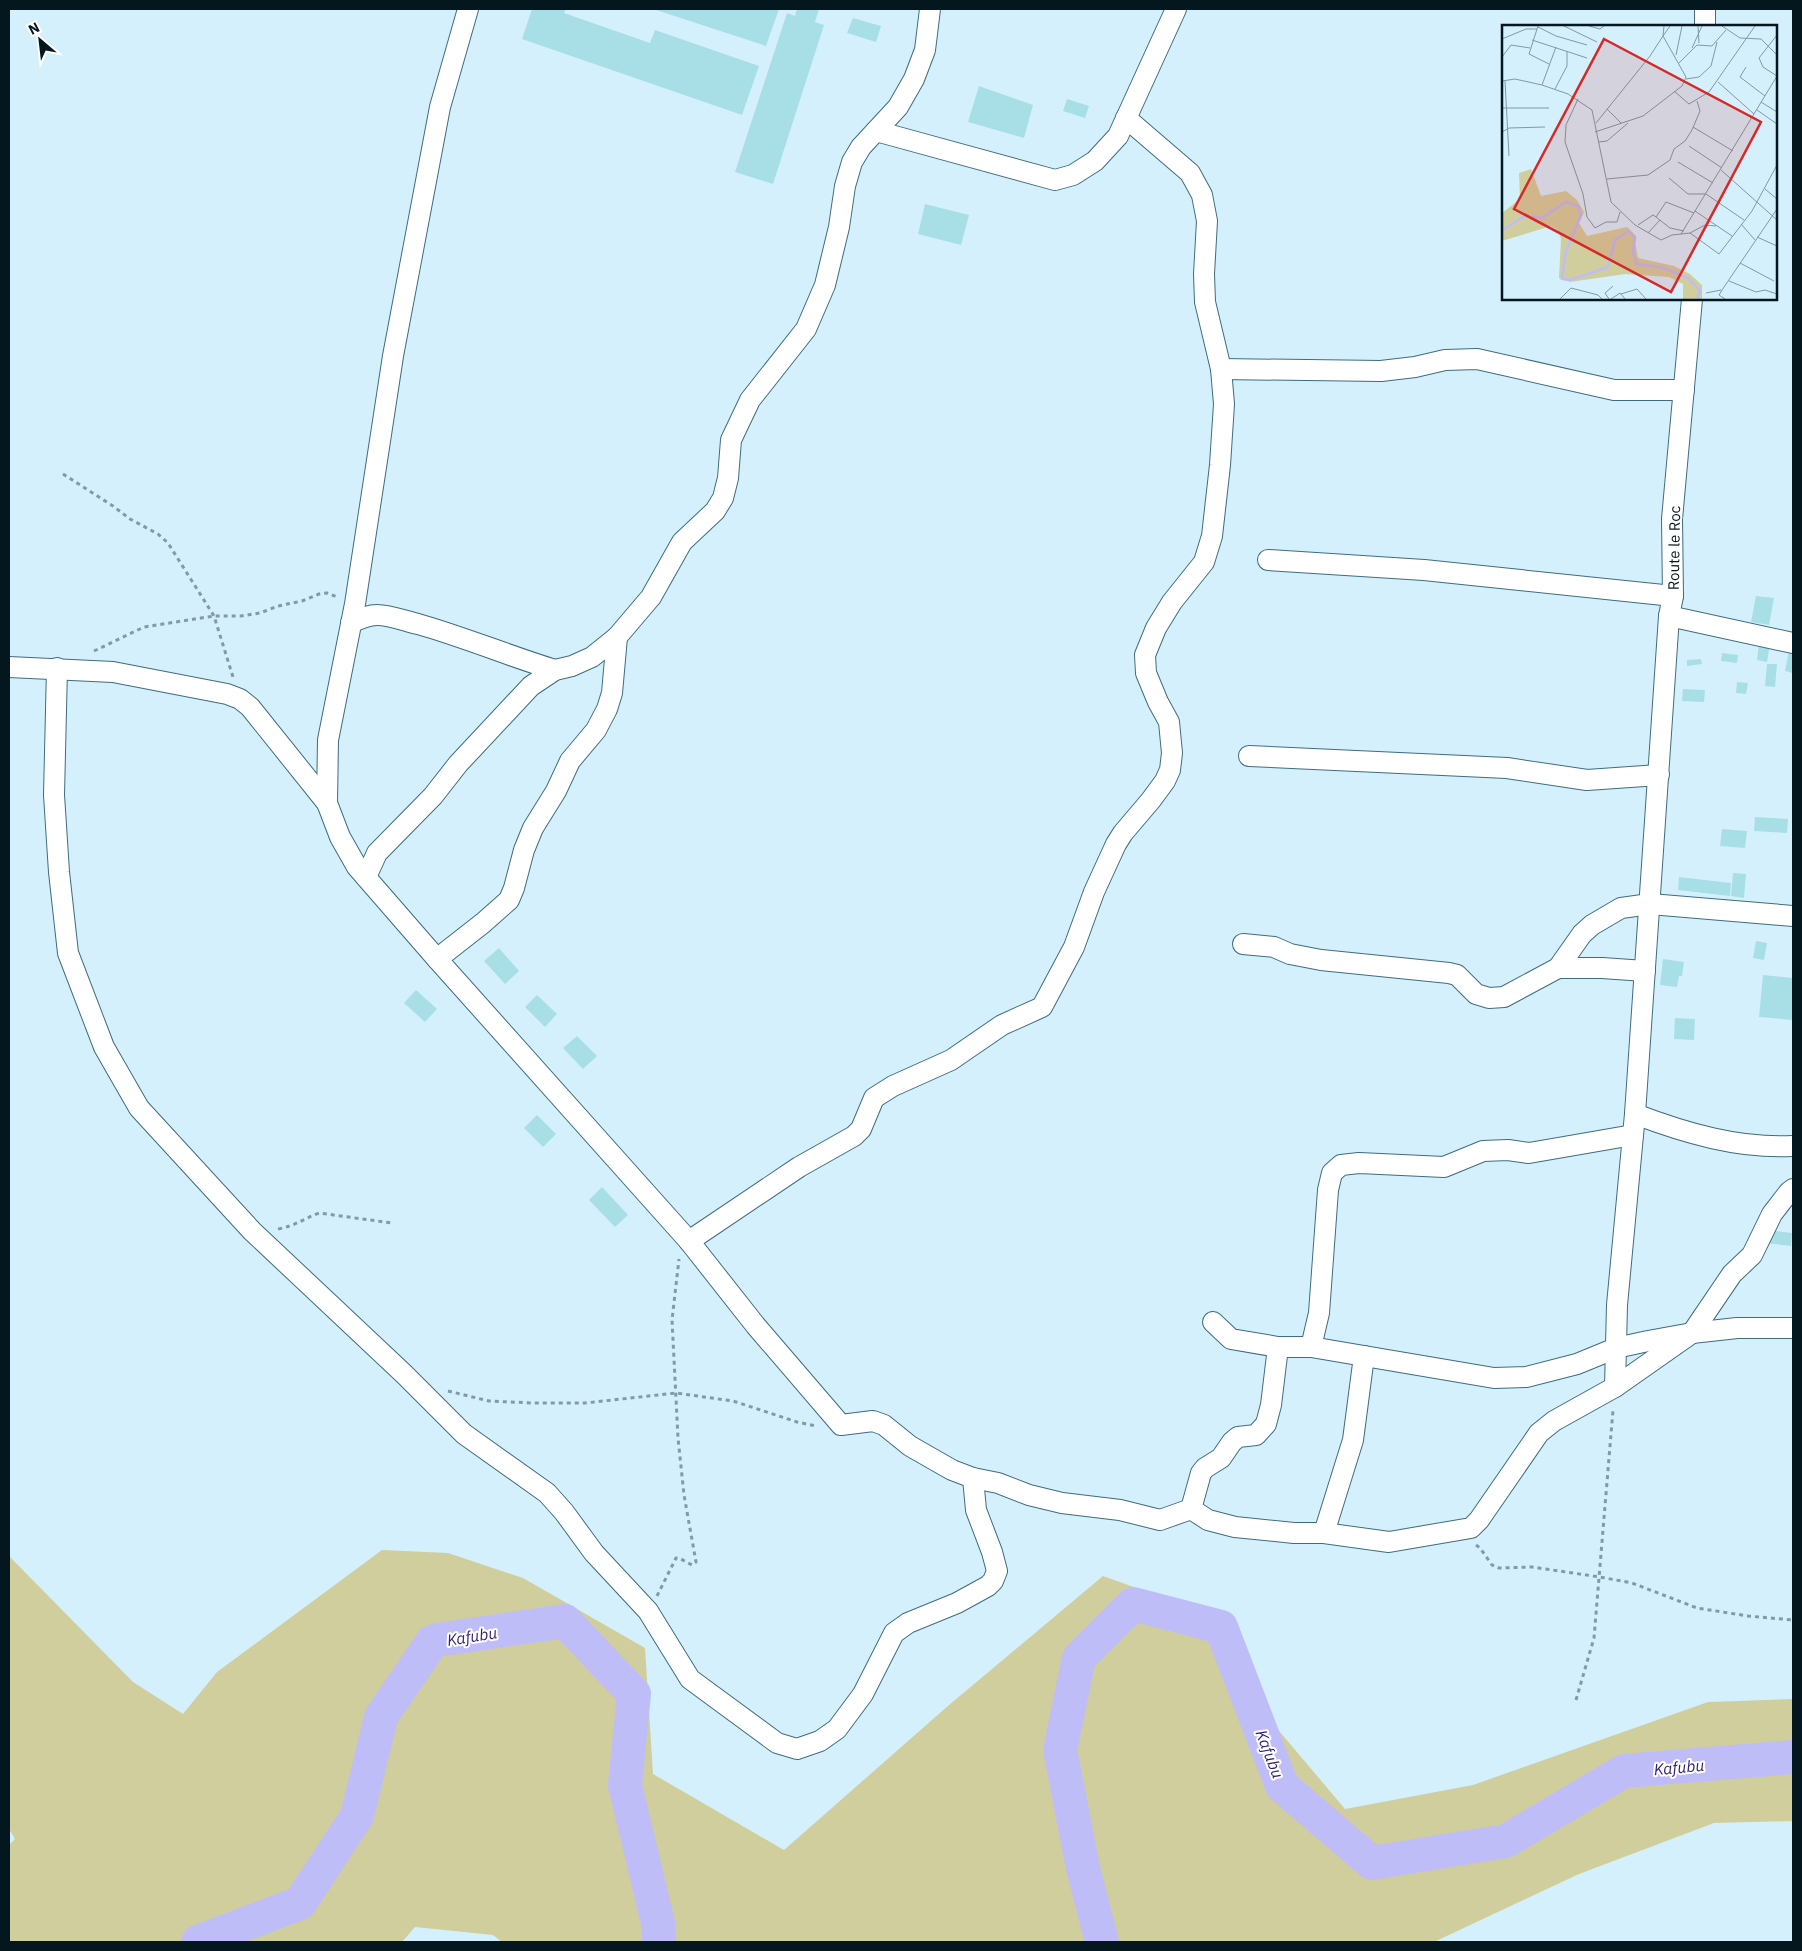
<svg xmlns="http://www.w3.org/2000/svg" width="1802" height="1951" viewBox="0 0 1802 1951" font-family="'IBM Plex Sans',sans-serif">
<style>
.green{fill:#d0ce9d}
.lines{fill:none;stroke-linecap:round;stroke-linejoin:round}
.river{stroke:#bfbdf8;stroke-width:34}
.building{fill:#a8dfe6}
.minor-casing{stroke:#3f6c7e;stroke-width:22}
.path{stroke:#829aa5;stroke-width:3;stroke-dasharray:4 4;stroke-linecap:butt}
.minor{stroke:#fff;stroke-width:20}
.labels{text-anchor:middle;dominant-baseline:central;stroke-width:4;stroke-linejoin:round;paint-order:stroke}
.street-label{font-size:15px;fill:#05171e;stroke:#fff}
.water-label{font-size:16px;font-style:italic;fill:#311f72;stroke:#fff}
.inset-river{fill:none;stroke:#bfbdf8;stroke-width:2.5}
.inset-road{fill:none;stroke:#8199a4;stroke-width:1}
.view{fill:#d62828;fill-opacity:0.15;stroke:#d62828;stroke-width:2.5}
.inset-edge{fill:none;stroke:#05171e;stroke-width:2.5}
</style>
<rect width="100%" height="100%" fill="#d4f0fd"/>
<polygon class="green" points="382,1550 448,1553 523,1578 645,1648 653,1774 784,1850 949,1705 1103,1576 1184,1605 1242,1687 1345,1809 1473,1785 1708,1702 1793,1699 1793,1821 1714,1823 1579,1874 1434,1942 502,1942 493,1935 415,1927 402,1942 9,1942 9,1845 15,1839 9,1829 9,1556 133,1682 183,1714 217,1672"/>
<g class="lines">
<g class="river">
<polyline points="198,1942 300,1903 357,1816 381,1717 432,1642 437,1640 565,1621 634,1694 625,1785 658,1923 659,1942"/>
<polyline points="1102,1942 1083,1868 1060,1750 1079,1658 1133,1604 1221,1627 1282,1786 1372,1863 1506,1841 1624,1771 1793,1757"/>
</g>
</g>
<g class="building">
<polygon points="532,9 566,9 564,13 650,43 655,30 759,66 742,115 522,39"/>
<polygon points="653,9 779,9 766,46"/>
<polygon points="797,9 819,9 815,22 824,25 773,184 735,172 787,13 795,16"/>
<polygon points="853,18 881,26 876,42 847,33"/>
<polygon points="979,86 1033,105 1024,138 968,122"/>
<polygon points="1067,99 1089,106 1085,118 1063,111"/>
<polygon points="925,204 969,215 961,245 918,234"/>
<polygon points="1756,596 1774,598 1769,625 1751,622"/>
<polygon points="1759,643 1770,644 1767,662 1757,660"/>
<polygon points="1789,651 1793,652 1793,673 1785,671"/>
<polygon points="1722,653 1738,655 1737,663 1721,661"/>
<polygon points="1701,659 1702,664 1687,666 1687,660"/>
<polygon points="1767,664 1777,664 1775,687 1765,686"/>
<polygon points="1737,682 1748,683 1746,694 1736,693"/>
<polygon points="1683,689 1705,690 1704,702 1682,701"/>
<polygon points="1755,817 1788,819 1787,833 1754,831"/>
<polygon points="1722,829 1747,831 1745,848 1720,846"/>
<polygon points="1733,873 1746,874 1744,898 1731,896"/>
<polygon points="1679,877 1731,883 1730,896 1678,890"/>
<polygon points="1756,941 1767,943 1764,960 1753,958"/>
<polygon points="499,948 519,971 505,984 484,961"/>
<polygon points="1663,959 1684,962 1682,976 1679,976 1677,987 1660,985"/>
<polygon points="1763,975 1793,978 1793,1020 1759,1017"/>
<polygon points="416,990 437,1009 425,1022 404,1003"/>
<polygon points="537,995 557,1014 545,1027 525,1007"/>
<polygon points="1675,1018 1695,1019 1694,1040 1674,1039"/>
<polygon points="577,1036 597,1056 583,1069 563,1048"/>
<polygon points="537,1115 556,1134 543,1147 524,1128"/>
<polygon points="602,1187 628,1215 615,1227 589,1200"/>
<polygon points="1768,1230 1792,1233 1791,1246 1766,1243"/>
</g>
<g class="lines">
<defs>
<g id="minor">
<polyline points="1705,9 1705,26"/>
<polyline points="876,131 1055,180 1073,175 1095,161 1118,136 1176,9"/>
<polyline points="1221,369 1381,371 1415,367 1445,360 1477,359 1614,390 1684,390"/>
<polyline points="1268,560 1424,570 1673,596"/>
<polyline points="1669,616 1793,643"/>
<path d="M351,623C359,619 368,615 377,615C390,615 405,621 418,624C464,637 509,656 555,670"/>
<polyline points="9,667 113,672 227,694 240,699 250,707 327,803 340,837 357,867 437,959 689,1241 756,1326 841,1425 873,1421 884,1425 910,1446 952,1470 973,1478 998,1483 1029,1495 1062,1503 1120,1510 1160,1520 1191,1509 1208,1520 1235,1527 1294,1533 1324,1533 1389,1542 1471,1528 1479,1520 1539,1433 1554,1421 1615,1387 1692,1333 1732,1274 1752,1255 1772,1214 1789,1192 1793,1189"/>
<polyline points="57,668 54,795 59,872 68,953 104,1047 139,1108 252,1231 404,1374 464,1434 547,1493 564,1512 594,1553 648,1611 690,1679 777,1743 797,1749 820,1741 837,1729 863,1694 894,1633 908,1623 957,1603 988,1586 993,1581 997,1571 992,1552 976,1510 973,1478"/>
<polyline points="1249,756 1507,768 1587,780 1659,775"/>
<polyline points="327,803 328,740 355,604 393,356 440,107 468,9"/>
<polyline points="366,877 377,853 433,796 458,764 531,686 555,670 572,666 592,657 617,637 651,597 682,542 715,511 723,498 728,478 731,440 750,400 806,329 825,285 839,227 845,186 852,162 861,147 898,107 914,79 925,50 930,9"/>
<polyline points="1243,944 1274,947 1290,954 1321,960 1449,973 1457,975 1476,994 1489,998 1504,997 1558,968 1582,934 1592,925 1621,908 1650,904 1793,916"/>
<polyline points="437,959 483,923 509,900 514,888 524,850 533,828 556,791 570,761 596,730 607,709 612,693 617,637"/>
<polyline points="1558,968 1602,968 1645,971"/>
<path d="M1635,1114C1685,1133 1739,1149 1793,1146"/>
<polyline points="689,1241 799,1167 854,1136 861,1129 874,1098 893,1086 951,1060 1002,1025 1042,1007 1074,947 1094,892 1116,844 1123,833 1151,800 1165,781 1170,770 1172,753 1169,722 1158,702 1146,673 1145,655 1156,628 1172,602 1204,562 1212,536 1220,465 1224,404 1221,369 1205,302 1204,274 1207,221 1202,195 1190,173 1126,118"/>
<polyline points="1213,1322 1231,1339 1278,1347"/>
<polyline points="1311,1347 1319,1313 1328,1190 1332,1173 1341,1165 1359,1163 1444,1167 1483,1151 1508,1150 1529,1153 1633,1135"/>
<polyline points="1615,1387 1617,1305 1635,1114 1669,616 1673,596 1672,519 1692,299"/>
<polyline points="1191,1509 1201,1473 1205,1468 1221,1458 1232,1442 1238,1437 1256,1435 1266,1424 1271,1405 1278,1347 1311,1347 1494,1378 1526,1377 1577,1364 1616,1348 1648,1341 1692,1333 1737,1328 1793,1328"/>
<polyline points="1324,1533 1353,1440 1364,1356"/>
</g>
</defs>
<use href="#minor" class="minor-casing"/>
<g class="path">
<polyline points="63,474 113,506 130,519 158,534 168,543 214,616 233,677"/>
<polyline points="94,651 144,627 214,616 241,616 260,613 278,606 302,601 319,594 327,593 337,597"/>
<path d="M278,1229C295,1226 303,1219 319,1213L392,1223"/>
<polyline points="448,1391 489,1401 533,1403 585,1403 676,1393 733,1401 797,1422 816,1426"/>
<polyline points="1476,1545 1480,1548 1492,1565 1499,1568 1532,1567 1600,1577 1632,1583 1697,1608 1748,1616 1793,1620"/>
<polyline points="657,1596 676,1558 679,1558 692,1565 696,1562 684,1495 678,1438 672,1320 679,1259"/>
<polyline points="1576,1700 1594,1638 1613,1410"/>
</g>
<use href="#minor" class="minor"/>
</g>
<g class="labels">
<g class="street-label">
<text transform="translate(1674 548) rotate(-89)">Route le Roc</text>
</g>
<g class="water-label">
<text transform="translate(472 1636) rotate(-9)">Kafubu</text>
<text transform="translate(1270 1754) rotate(69)">Kafubu</text>
<text transform="translate(1679 1767) rotate(-5)">Kafubu</text>
</g>
</g>
<g transform="translate(1502 25)">
<rect width="275" height="275" fill="#d4f0fd"/>
<path d="M29,144L39,171L64,166L75,175L82,187L77,198L85,211L125,202L131,208L136,233L172,241L188,249L200,260V274H181V259L167,252L123,249L68,257L57,253L59,214L56,205L49,201L0,216V188L18,174L17,148Z" fill="#d0ce9d"/>
<path class="inset-river" d="M0,205L23,191L40,193L64,177L76,181L79,190L64,226L60,254L68,255L106,242L113,215L127,206L133,212L131,228L135,239L162,243L186,253L198,265L195,274"/>
<path class="inset-road" d="M36,1L27,29L47,39M62,1L95,17M87,1L98,4L102,1M196,1L197,18M220,1L238,13L259,14L275,30M36,2L54,11L85,20M0,14L24,4H35M30,15L85,33M190,23L200,1M174,30L180,1M0,32L9,20L28,23M177,38L195,20L210,21L224,5M244,42L238,52L263,71M275,51L261,42L257,33L275,10M184,54L197,52L209,41L215,17M0,56L13,54L40,60L66,69L90,85L109,177L133,200L159,215L170,210L188,208L203,200L214,201M3,56L7,131M216,57L252,89M40,60L54,22M53,64L65,41V26M172,66L187,79L207,67L253,1M76,74L64,100L63,117L81,169L85,192L93,203L104,197H115L118,187M259,77L275,87M0,83H47M105,84L119,98M255,85L275,99M94,98L148,31L161,11L162,1M191,102L231,126M0,107L7,103L43,102M93,107L141,91L180,61L184,52L161,11L168,1M96,117L105,116L126,98M187,121L220,143M176,137L211,158M219,145L275,195M167,153L186,169H204L242,195M105,154L146,150L168,135L172,124L183,116L190,105L198,86L195,76M263,164L275,174M193,186L230,211M154,192L168,203L182,206M239,199L253,215M136,200L151,190L154,192L164,177L192,188M146,208L158,195M188,208L217,229L250,186L275,140M179,209L275,51M255,212L275,221M238,238L272,256M227,256L254,267L263,265L275,269M204,268L219,265M119,269L135,264L144,274M58,274L69,263L96,270L100,274M107,274L103,268L111,261M109,274L118,268L123,274M223,274L217,270L220,265L275,184"/>
<path class="view" d="M102,14L259,97L169,267L12,184Z"/>
<rect width="275" height="275" class="inset-edge"/>
</g>
<rect width="1802" height="1951" fill="none" stroke="#05171e" stroke-width="20"/>
<g transform="translate(40 40) rotate(332)" stroke="#ffffff" stroke-width="4" paint-order="stroke">
<path d="M0-4L9 19L0 12L-9 19Z" fill="#05171e"/>
<text y="-8" font-size="14" font-weight="bold" text-anchor="middle" fill="#05171e">N</text>
</g>
</svg>
